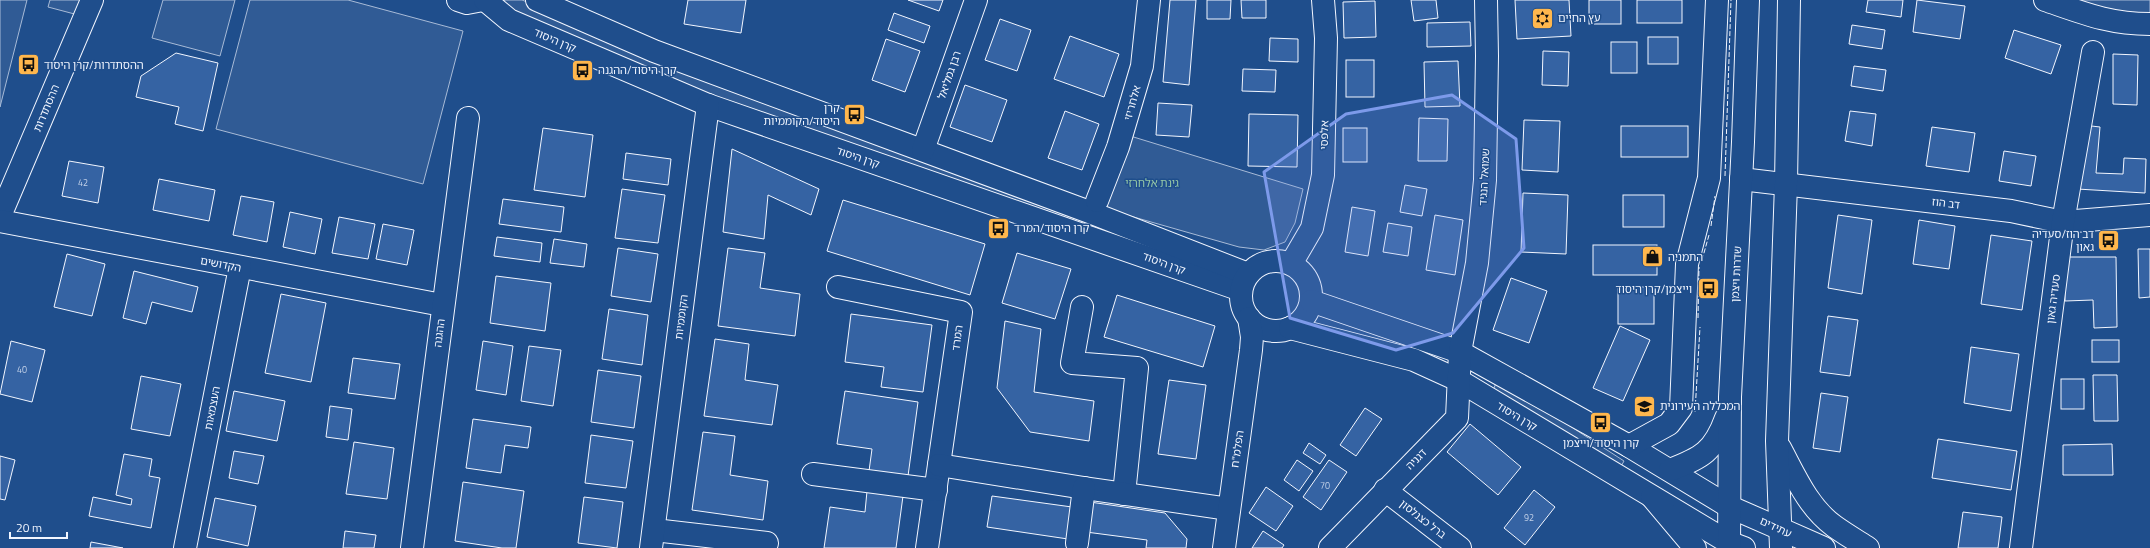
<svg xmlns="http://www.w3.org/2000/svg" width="2150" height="548" viewBox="0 0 2150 548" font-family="'Titillium Web','Noto Sans Hebrew',sans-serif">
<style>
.built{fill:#305b95;stroke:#a8bbd7}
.building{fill:#3563a3;stroke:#f2f6ff}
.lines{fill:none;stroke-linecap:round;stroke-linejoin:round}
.minor-casing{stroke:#f2f6ff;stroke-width:24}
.major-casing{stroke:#f2f6ff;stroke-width:24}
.minor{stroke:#1f4e8c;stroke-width:22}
.major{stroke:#1f4e8c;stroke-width:22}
.fence{stroke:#f2f6ff;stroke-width:1;stroke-dasharray:5 2;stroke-linecap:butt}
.marked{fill:#7d9aea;fill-opacity:0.2;stroke:#7d9aea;stroke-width:3;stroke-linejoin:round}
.labels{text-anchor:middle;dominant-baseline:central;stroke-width:3;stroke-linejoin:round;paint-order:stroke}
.number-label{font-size:9px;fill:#c3d1e8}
.poi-label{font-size:11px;fill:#f2f6ff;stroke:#1f4e8c;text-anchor:start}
.street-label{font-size:11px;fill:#f2f6ff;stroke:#1f4e8c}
.park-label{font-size:11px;fill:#97c8a6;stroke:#1f4e8c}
</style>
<rect width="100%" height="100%" fill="#1f4e8c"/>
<g class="built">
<polygon points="0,0 27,0 0,107"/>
<polygon points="50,0 86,0 82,16 48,7"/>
<polygon points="163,0 235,0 220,56 152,38"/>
<polygon points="250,0 348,0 463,31 423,184 216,129"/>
<polygon points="505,0 522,0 868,134 1235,282 712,102 500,6"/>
<polygon points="2077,0 2150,0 2150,13 2134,19"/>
<polygon points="1127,135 1303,189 1295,223 1285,242 1264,250 1239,247 1102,208"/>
<polygon points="1496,383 1522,395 1624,461 1619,470 1492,393"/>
</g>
<g class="building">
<polygon points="688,0 746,0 741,33 684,24"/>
<polygon points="908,0 943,0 939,11"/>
<polygon points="1170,0 1196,0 1189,85 1163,82"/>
<polygon points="1207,0 1231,0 1230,19 1207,19"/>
<polygon points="1241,0 1266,0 1266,18 1242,18"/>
<polygon points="1411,0 1436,0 1438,18 1414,21"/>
<polygon points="1515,0 1569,0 1571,36 1517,39"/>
<rect x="1589" y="0" width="32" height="24"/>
<rect x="1637" y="0" width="45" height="23"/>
<polygon points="1868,0 1903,0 1901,17 1866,12"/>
<polygon points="1917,0 1965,6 1960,39 1913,32"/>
<polygon points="1375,1 1376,37 1344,38 1343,2"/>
<polygon points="894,13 930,26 924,43 888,30"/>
<polygon points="1000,19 1031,30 1017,71 985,60"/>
<polygon points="1470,22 1471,46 1427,47 1427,23"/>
<polygon points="1852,25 1885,30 1882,49 1849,44"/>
<polygon points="2014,30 2061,45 2051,74 2005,58"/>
<polygon points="1070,36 1119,54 1104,97 1054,79"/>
<rect x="1648" y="37" width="30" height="27"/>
<polygon points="1270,38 1298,39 1298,62 1269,61"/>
<polygon points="886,39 920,51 905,92 872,80"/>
<rect x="1611" y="42" width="26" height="31"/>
<polygon points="1543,51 1569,52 1568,86 1542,85"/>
<polygon points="176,53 218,63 203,131 175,124 179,107 136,97 141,76"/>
<polygon points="2113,54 2138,55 2137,105 2113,104"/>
<rect x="1346" y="60" width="28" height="37"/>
<polygon points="1458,61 1460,106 1425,107 1424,62"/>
<polygon points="1854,66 1886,70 1883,91 1851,86"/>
<polygon points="1243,69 1276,70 1275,92 1242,91"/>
<polygon points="965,85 1007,100 992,142 950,127"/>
<polygon points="1158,103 1192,105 1189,137 1156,135"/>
<polygon points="1065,111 1099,124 1082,170 1048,158"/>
<polygon points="1850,111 1876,114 1872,146 1845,141"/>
<polygon points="1249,114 1298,115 1297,167 1248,166"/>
<polygon points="1419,118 1448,119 1447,161 1418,161"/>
<polygon points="1524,120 1560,121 1558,172 1522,170"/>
<polygon points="2083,125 2100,127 2096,173 2123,174 2124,158 2146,159 2145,193 2077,189"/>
<rect x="1621" y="126" width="67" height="31"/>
<polygon points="1932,127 1975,133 1969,172 1926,166"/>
<polygon points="543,128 593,135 585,197 534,190"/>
<rect x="1343" y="128" width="24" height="34"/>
<polygon points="732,149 819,189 811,215 768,195 764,239 723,232"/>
<polygon points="2004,151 2036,156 2031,186 1999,181"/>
<polygon points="626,153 671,159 668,185 623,179"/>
<polygon points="69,161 104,167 98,203 62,196"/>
<polygon points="159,179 215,190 209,221 153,210"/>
<polygon points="1405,185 1427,189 1422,216 1400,212"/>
<polygon points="622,189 665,195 658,243 615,238"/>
<polygon points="1523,193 1568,195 1566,254 1521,252"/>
<rect x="1623" y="195" width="41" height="32"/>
<polygon points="241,196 274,202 267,242 233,235"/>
<polygon points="503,199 564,207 561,232 499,224"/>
<polygon points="843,200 985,244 970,295 827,251"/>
<polygon points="1352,207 1375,211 1368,256 1345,252"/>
<polygon points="290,212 322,219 315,254 283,247"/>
<polygon points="1435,215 1463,220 1455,275 1426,270"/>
<polygon points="1838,215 1872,220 1862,294 1828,288"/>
<polygon points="339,217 375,224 368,259 332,253"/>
<polygon points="1919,220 1955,226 1949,269 1913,264"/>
<polygon points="1388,223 1412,227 1408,256 1383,252"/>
<polygon points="383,224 414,230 407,265 376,259"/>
<polygon points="1991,235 2032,241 2022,310 1981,304"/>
<polygon points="497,237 542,243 540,262 494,256"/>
<polygon points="554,239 587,244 584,267 550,263"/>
<rect x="1593" y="245" width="64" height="30"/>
<polygon points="618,248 658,254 651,302 611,296"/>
<polygon points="728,248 765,253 760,288 800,294 795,336 718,326"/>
<polygon points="2138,249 2150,249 2150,297 2139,298"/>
<polygon points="1017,253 1071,269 1055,319 1002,303"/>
<polygon points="67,254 105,264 92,316 54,307"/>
<polygon points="2064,257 2116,257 2117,327 2094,328 2093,300 2065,301"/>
<polygon points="134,271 198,287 192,312 152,302 146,324 123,318"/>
<polygon points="496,276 551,283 545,331 490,323"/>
<polygon points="1511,278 1547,291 1529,343 1493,330"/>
<rect x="1618" y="287" width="36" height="37"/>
<polygon points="281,294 326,303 311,382 265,373"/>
<polygon points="1117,295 1215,326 1203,367 1104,337"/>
<polygon points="609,309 648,315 642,365 602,359"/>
<polygon points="851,314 932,325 923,392 881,387 884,367 845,362"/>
<polygon points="1828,316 1858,320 1850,376 1820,372"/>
<polygon points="1005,321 1041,329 1034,392 1094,401 1089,441 1030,432 997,388"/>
<polygon points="1620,326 1650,340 1623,401 1593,388"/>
<polygon points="715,339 749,344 745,380 778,385 772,425 704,416"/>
<rect x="2092" y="340" width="27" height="22"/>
<polygon points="11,341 45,350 32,402 0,394"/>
<polygon points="483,341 513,346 506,395 476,390"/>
<polygon points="529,346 561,350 553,406 521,401"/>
<polygon points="1971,347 2019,354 2011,411 1964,403"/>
<polygon points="353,358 400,364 395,399 348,393"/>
<polygon points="598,370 641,376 634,428 591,422"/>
<polygon points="2093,375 2117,375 2118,421 2094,421"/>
<polygon points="141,376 181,384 170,436 131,429"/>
<rect x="2061" y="379" width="23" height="30"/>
<polygon points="1169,380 1206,385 1196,459 1158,454"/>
<polygon points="234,391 285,401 277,441 226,431"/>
<polygon points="845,391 918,402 908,476 869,471 872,449 837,444"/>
<polygon points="1821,393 1848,397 1840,452 1813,448"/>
<polygon points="330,406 352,409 348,440 326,437"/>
<polygon points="1365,408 1382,419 1356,456 1340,445"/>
<polygon points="473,419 531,427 528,448 505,445 501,473 466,468"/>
<polygon points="1470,424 1521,467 1498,495 1447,452"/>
<polygon points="703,432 735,436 730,475 768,481 763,520 692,510"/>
<polygon points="591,435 633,441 626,488 585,483"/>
<polygon points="1938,439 2017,451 2011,490 1932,478"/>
<polygon points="354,442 394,448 387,499 346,494"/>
<polygon points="1309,443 1326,455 1320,464 1303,453"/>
<polygon points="2112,444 2113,475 2063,475 2063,445"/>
<polygon points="234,451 264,456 258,484 229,478"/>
<polygon points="124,454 152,459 149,476 160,478 151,528 89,516 93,497 131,505 132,499 116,495"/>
<polygon points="0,456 15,460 5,500 0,499"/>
<polygon points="1297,460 1313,471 1299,491 1284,480"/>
<polygon points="1329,460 1347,472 1321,510 1303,497"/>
<polygon points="463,482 524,491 516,548 502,548 455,541"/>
<polygon points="1266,487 1293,506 1276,531 1249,513"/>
<polygon points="1534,490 1555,507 1525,545 1504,528"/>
<polygon points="867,491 903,496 896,548 824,548 830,507 865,512"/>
<polygon points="992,496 1072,507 1068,539 987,527"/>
<polygon points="584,497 623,502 617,548 578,543"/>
<polygon points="215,498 256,506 248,546 207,537"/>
<polygon points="1090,502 1165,513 1187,539 1186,548 1146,548 1147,540 1086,532"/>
<polygon points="1963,512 2002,517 1998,548 1958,548"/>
<polygon points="345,531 376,535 374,548 343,548"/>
<polygon points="1263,531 1284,545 1282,548 1252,548"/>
<polygon points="91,542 123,548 90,548"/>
</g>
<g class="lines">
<defs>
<g id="minor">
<polyline points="458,0 467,3 483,0"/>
<polyline points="485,0 509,20 708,105 1241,290"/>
<polyline points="537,0 654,51 1092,213 1248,274"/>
<path d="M2045,0C2083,13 2109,24 2150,24"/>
<polyline points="923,150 976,0"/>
<polyline points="1741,179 2011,211 2063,222 2150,215"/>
<polyline points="1097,201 1118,147 1142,66 1149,0"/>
<polyline points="0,216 92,0"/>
<polyline points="0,221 442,305"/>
<circle cx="1276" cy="296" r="35"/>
<polyline points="1291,264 1312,228 1323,175 1326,38 1323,0"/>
<polyline points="838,287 961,312 927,548"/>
<polyline points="1311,301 1460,352 1629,446 1728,506 1824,548"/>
<polyline points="1082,307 1072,363 1137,368 1124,494"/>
<polyline points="1290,328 1414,360 1458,380 1728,542 1744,548"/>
<polyline points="1629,446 1669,424 1681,408 1687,264 1709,178 1717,0"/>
<polyline points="939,465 1084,488 1229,509"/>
<polyline points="813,474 936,490"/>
<polyline points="1385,490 1460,548"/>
<polyline points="654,530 767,543"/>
<polyline points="1077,543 1084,488"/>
<polyline points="185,548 240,267"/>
<polyline points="412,548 468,118"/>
<polyline points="651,548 708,105"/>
<polyline points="1224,548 1251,350 1252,337 1249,318"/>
<polyline points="1330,548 1457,418 1460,352 1477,263 1485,180 1487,56 1486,0"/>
<polyline points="2021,548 2063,222 2093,52"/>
</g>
<g id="major">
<path d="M1780,448C1795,476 1808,507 1834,526C1845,534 1857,541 1868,548"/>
<path d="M1670,470C1702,458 1714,451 1726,418"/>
<polyline points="1652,497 1695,548"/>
<polyline points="1729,548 1730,397 1743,142 1748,0"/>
<polyline points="1781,548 1777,441 1786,184 1789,0"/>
</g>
</defs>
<use href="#minor" class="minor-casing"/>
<use href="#major" class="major-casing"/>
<use href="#minor" class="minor"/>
<use href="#major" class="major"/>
<g class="fence">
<polyline points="1725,176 1731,0"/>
<polyline points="1711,226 1715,196"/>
<polyline points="1702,260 1709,235"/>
<polyline points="1698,318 1699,267"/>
<polyline points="1695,412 1700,327"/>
</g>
</g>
<path class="marked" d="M1452,95L1516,139L1524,248L1453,333L1396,350L1290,318L1264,172L1346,114Z"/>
<defs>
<symbol id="synagogue-square" viewBox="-11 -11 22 22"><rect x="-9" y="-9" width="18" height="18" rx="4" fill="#ffb74d" stroke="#1f4e8c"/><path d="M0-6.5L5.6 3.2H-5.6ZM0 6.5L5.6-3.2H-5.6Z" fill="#111"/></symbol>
<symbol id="bus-square" viewBox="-11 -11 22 22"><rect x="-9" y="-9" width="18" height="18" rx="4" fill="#ffb74d" stroke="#1f4e8c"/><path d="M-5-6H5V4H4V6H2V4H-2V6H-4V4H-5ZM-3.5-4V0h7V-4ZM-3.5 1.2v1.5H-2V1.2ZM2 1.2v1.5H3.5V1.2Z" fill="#111"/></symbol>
<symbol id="shop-square" viewBox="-11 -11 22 22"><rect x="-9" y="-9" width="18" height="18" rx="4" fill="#ffb74d" stroke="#1f4e8c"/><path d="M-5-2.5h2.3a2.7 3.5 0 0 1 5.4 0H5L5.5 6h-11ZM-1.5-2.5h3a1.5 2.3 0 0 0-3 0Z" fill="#111"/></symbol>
<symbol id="university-square" viewBox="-11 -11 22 22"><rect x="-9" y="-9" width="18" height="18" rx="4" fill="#ffb74d" stroke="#1f4e8c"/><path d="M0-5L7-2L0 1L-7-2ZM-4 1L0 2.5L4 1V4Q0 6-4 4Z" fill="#111"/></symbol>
</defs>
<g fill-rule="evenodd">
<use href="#synagogue-square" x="1530" y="6" width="25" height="25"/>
<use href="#bus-square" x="16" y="52" width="25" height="25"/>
<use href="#bus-square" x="570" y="58" width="25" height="25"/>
<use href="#bus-square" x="842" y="102" width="25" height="25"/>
<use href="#bus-square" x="986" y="216" width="25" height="25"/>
<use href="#bus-square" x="2096" y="228" width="25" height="25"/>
<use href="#shop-square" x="1640" y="244" width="25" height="25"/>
<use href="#bus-square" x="1696" y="276" width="25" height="25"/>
<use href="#university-square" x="1632" y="394" width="25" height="25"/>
<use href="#bus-square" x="1588" y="410" width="25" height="25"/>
</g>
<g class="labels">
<g class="number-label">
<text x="83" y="182">42</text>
<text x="22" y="369">40</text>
<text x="1325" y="485">70</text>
<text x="1529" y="517">92</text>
</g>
<g class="poi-label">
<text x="1558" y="18">עץ החיים</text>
<text x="44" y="65">ההסתדרות/קרן היסוד</text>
<text x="598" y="70">קרן היסוד/ההגנה</text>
<text x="840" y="108" text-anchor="end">קרן<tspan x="840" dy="13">היסוד/הקוממיות</tspan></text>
<text x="1014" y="228">קרן היסוד/המרד</text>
<text x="2094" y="234" text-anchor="end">דב הוז/סעדיה<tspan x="2094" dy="13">גאון</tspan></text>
<text x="1668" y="257">התמניה</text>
<text x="1692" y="289" text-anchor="end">וייצמן/קרן היסוד</text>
<text x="1660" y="406">המכללה העירונית</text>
<text x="1601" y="443" text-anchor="middle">קרן היסוד/וייצמן</text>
</g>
<g class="street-label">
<text transform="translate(555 40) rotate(23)">קרן היסוד</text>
<text transform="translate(949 75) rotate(-71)">רבן גמליאל</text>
<text transform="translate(1132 103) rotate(-74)">אלחריזי</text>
<text transform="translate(46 108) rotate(-67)">ההסתדרות</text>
<text transform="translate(1324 135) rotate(-89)">אלפסי</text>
<text transform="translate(858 157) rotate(19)">קרן היסוד</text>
<text transform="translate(1484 177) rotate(-87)">שמואל הנגיד</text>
<text transform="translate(1946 203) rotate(7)">דב הוז</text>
<text transform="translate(1164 263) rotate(20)">קרן היסוד</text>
<text transform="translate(221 264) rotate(11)">הקדושים</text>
<text transform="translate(1736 274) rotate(-87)">שדרות ויצמן</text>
<text transform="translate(2053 299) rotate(-83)">סעדיה גאון</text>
<text transform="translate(681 317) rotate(-83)">הקוממיות</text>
<text transform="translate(439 333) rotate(-83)">ההגנה</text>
<text transform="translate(957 338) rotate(-82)">המרד</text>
<text transform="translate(212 408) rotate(-79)">העצמאות</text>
<text transform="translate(1517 416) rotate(31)">קרן היסוד</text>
<text transform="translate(1237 449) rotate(-82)">הפלמ"ח</text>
<text transform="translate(1416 459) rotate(-45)">דגניה</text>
<text transform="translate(1423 519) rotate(38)">ברל כצנלסון</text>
<text transform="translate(1776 527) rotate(25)">עתידים</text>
</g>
<g class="park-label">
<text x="1152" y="183">גינת אלחרזי</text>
</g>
</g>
<path d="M10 532v6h57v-6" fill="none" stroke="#f2f6ff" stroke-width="2"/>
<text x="16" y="532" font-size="12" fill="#f2f6ff" stroke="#1f4e8c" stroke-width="3" paint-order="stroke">20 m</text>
</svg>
